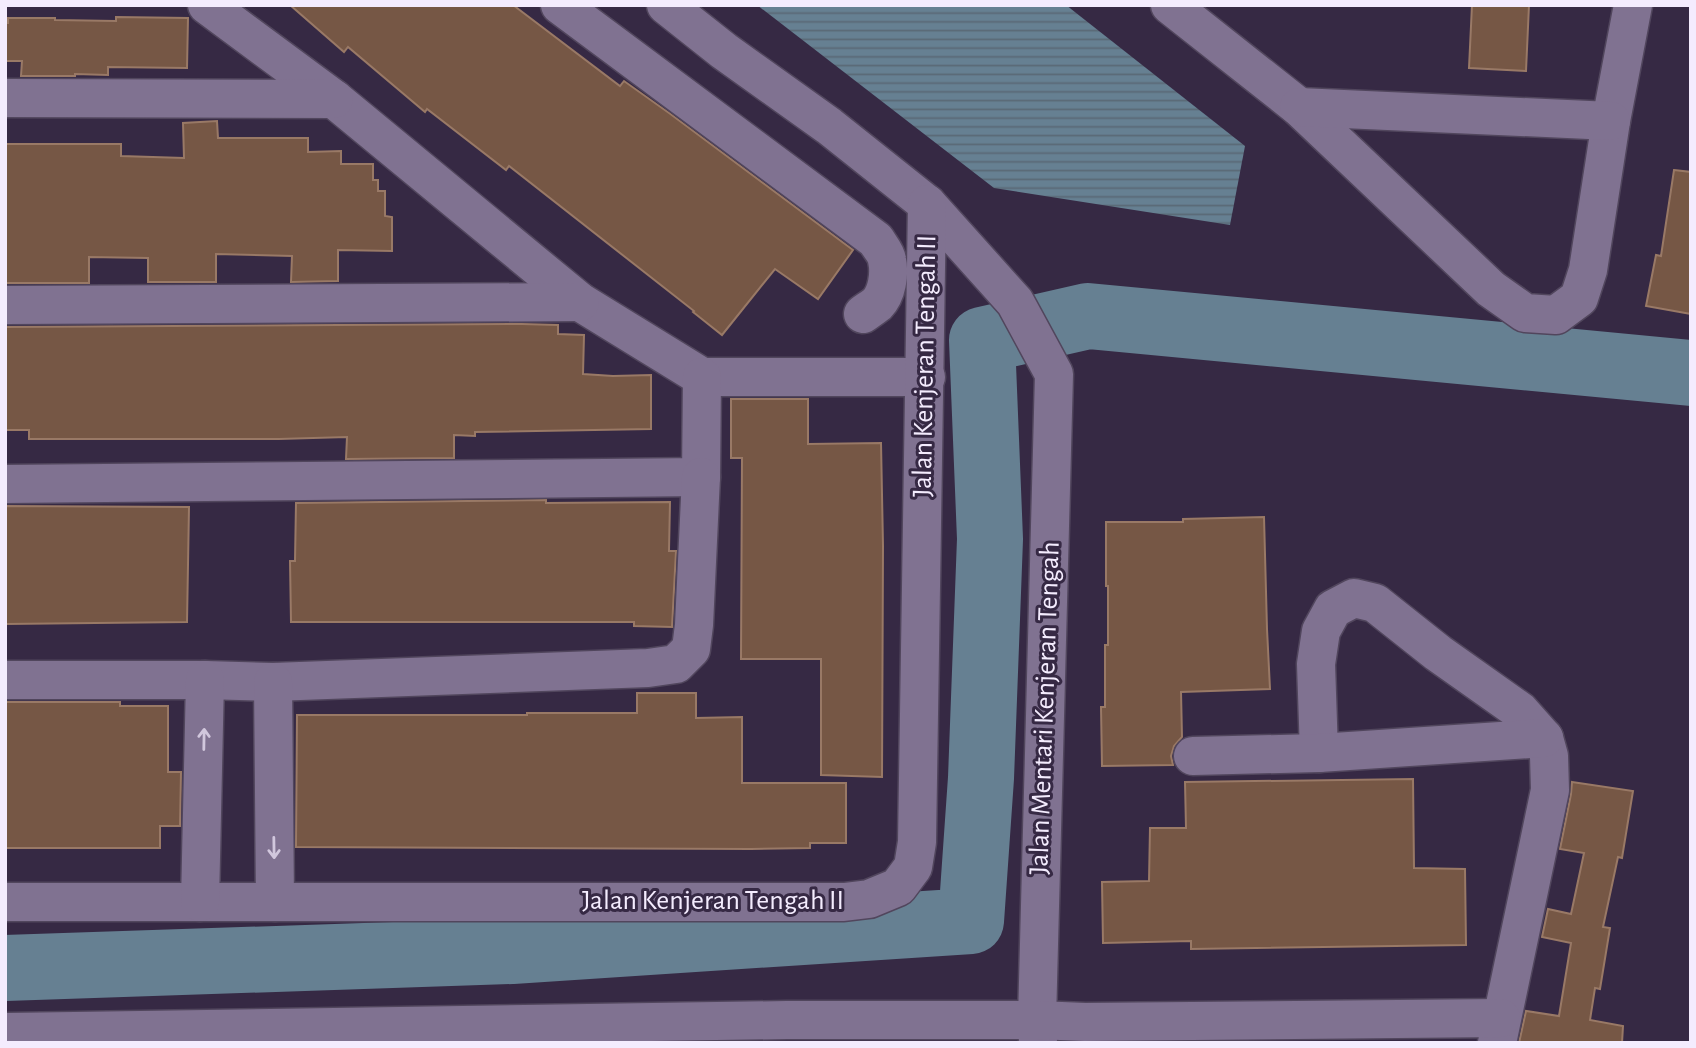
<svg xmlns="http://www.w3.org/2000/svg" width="1696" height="1048" viewBox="0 0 1696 1048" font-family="'Alegreya Sans',sans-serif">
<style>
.water{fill:url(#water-rules)}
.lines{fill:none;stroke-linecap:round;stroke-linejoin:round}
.river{stroke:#668092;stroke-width:66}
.building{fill:#765745;stroke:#997966;stroke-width:2}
.street-casing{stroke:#51465d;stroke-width:41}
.street{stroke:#807291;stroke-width:38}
.oneway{stroke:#d1c7dd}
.labels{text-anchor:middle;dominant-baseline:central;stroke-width:6;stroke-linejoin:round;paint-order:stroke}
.street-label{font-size:28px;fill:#f4ecfe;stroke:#362944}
</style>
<defs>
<pattern id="water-rules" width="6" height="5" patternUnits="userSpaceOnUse" patternTransform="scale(1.75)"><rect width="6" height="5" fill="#668092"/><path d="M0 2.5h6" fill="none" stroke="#5a6976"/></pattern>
</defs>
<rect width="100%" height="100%" fill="#362944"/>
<polygon class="water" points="757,5 1066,5 1245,146 1230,225 994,188"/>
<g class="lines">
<polyline class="river" points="5,968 512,951 971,921 981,778 990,539 982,340 1088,316 1691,373"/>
</g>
<g class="building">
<polygon points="290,5 513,5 620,86 624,81 669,113 853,250 818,299 775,269 722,335 693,312 694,311 509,166 506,170 427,109 425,112 348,47 344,52"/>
<polygon points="1472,5 1529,5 1526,71 1469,68"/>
<polygon points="116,17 188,18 187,68 108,67 108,75 75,74 75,76 21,76 22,61 5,61 5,23 8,23 8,18 55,18 55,20 116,21"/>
<polygon points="217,121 218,138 308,138 308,152 341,151 341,164 373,164 373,180 378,180 378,191 385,191 385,216 392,217 392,251 338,250 338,281 291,282 292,256 216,254 216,282 148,282 148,258 89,257 89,283 5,283 5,144 121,144 121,156 184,158 183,123"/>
<polygon points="1674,170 1691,172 1691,314 1646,306 1656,255 1661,256"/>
<polygon points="522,324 558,325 558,334 584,335 583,374 613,376 651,375 651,429 475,432 475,436 454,435 454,458 346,459 347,437 279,439 29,439 29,430 5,430 5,327"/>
<polygon points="731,399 808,399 808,444 881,443 883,546 882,777 821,775 821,659 741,659 742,458 731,458"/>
<polygon points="546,500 546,503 670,502 669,551 676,551 672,627 634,626 634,622 291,622 290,561 295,561 296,503"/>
<polygon points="5,506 189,507 187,622 5,624"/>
<polygon points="1264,517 1267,629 1270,689 1181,692 1182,737 1174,746 1171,756 1173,765 1102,766 1101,707 1105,707 1105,645 1108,645 1108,586 1106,586 1106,522 1183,522 1183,519"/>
<polygon points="637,693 696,693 696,718 742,717 742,783 846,783 846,843 810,843 810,848 751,849 296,847 297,715 527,715 527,713 637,713"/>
<polygon points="5,702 120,702 120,706 168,706 168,772 181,772 180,826 160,826 160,848 5,848"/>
<polygon points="1413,779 1414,868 1465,869 1466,945 1191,949 1191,941 1103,943 1102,882 1149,881 1150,828 1186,828 1185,782"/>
<polygon points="1572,782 1633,791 1622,858 1618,857 1603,927 1610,928 1600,989 1595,988 1590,1020 1623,1026 1622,1043 1519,1043 1526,1011 1559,1016 1571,943 1542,937 1548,909 1571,914 1584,853 1560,849 1571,794"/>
</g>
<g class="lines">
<defs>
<g id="street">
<polyline points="207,5 334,99 580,302 702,377 926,377"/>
<path d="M560,5L876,240C880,247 886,253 887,260C890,274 887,294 877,304C872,308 867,311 863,314"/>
<polyline points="666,5 724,51 829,126 927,204 1015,302 1054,374 1037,1020 1038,1043"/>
<polyline points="1170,5 1299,107 1491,289 1525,313 1556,315 1579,298 1588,270 1611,121 1633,5"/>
<polyline points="5,98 334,99"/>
<polyline points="1299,107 1611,121"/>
<polyline points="5,305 580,302"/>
<polyline points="5,484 701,477 702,377"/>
<polyline points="5,680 205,680 273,682 648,668 676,664 691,649 694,625 701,477"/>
<polyline points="273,682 275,902"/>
<polyline points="1319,753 1316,664 1321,631 1333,609 1354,598 1375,603 1438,653 1520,711 1544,738 1549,756 1550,790 1497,1043"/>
<polyline points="1193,756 1319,753 1544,738"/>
<polyline points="5,902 844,902 869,899 898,887 913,867 917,842 927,204"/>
<polyline points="200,902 205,680"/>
<polyline points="5,1035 8,1032 787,1020 1037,1020 1085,1022 1501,1018"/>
</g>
</defs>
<use href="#street" class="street-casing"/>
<use href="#street" class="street"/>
</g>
<defs><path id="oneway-shaft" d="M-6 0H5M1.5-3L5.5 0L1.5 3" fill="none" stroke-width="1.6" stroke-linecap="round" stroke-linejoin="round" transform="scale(1.75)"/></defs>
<g class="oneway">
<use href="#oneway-shaft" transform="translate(204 739) rotate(-89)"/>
<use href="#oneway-shaft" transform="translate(274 848) rotate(89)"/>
</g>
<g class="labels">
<g class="street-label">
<text transform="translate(925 366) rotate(-89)">Jalan Kenjeran Tengah II</text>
<text transform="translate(1045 708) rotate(-88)">Jalan Mentari Kenjeran Tengah</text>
<text x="713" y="901">Jalan Kenjeran Tengah II</text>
</g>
</g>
<rect width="1696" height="1048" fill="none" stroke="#f4ecfe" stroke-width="14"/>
</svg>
